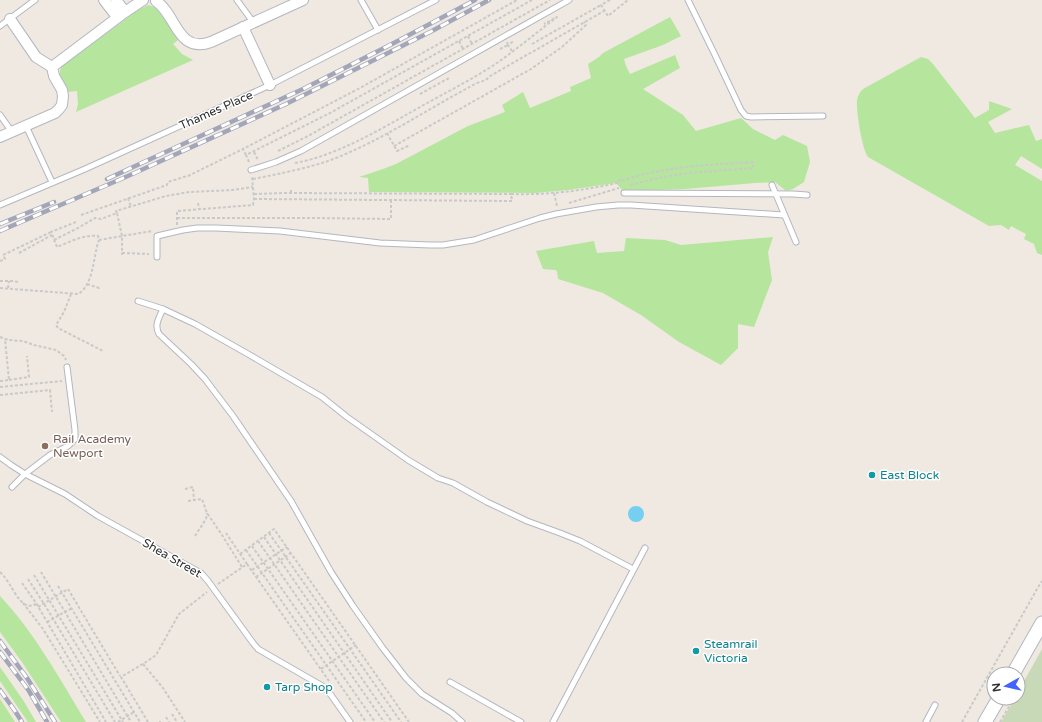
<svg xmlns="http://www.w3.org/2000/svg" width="1042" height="722" viewBox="0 0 1042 722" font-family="'Varela Round',sans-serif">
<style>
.green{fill:#b6e59e}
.cemetery{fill:#c8d9b8}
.water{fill:#75cff0}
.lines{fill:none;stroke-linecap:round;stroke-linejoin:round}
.service-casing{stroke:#b4b7c1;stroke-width:7}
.minor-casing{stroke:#b4b7c1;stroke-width:12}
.tertiary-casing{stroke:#b4b7c1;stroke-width:15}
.path{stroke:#c9c9c9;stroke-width:2;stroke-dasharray:3 2;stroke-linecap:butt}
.service{stroke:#fff;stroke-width:5}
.minor{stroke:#fff;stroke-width:10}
.tertiary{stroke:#fff;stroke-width:13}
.rail-casing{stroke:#a3a6b8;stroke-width:4.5}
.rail{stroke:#fff;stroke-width:3;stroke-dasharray:9;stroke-linecap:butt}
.education-dot{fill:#8d6e63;stroke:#fff;stroke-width:1.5}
.culture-dot{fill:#0f9aa8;stroke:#fff;stroke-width:1.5}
.labels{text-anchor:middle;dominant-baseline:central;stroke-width:3;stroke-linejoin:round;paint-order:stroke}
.street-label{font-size:12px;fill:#2e2e2e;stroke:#fff}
.education-label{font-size:12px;fill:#785e54;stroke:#fff;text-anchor:start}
.culture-label{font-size:12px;fill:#0d838f;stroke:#fff;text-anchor:start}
</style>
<rect width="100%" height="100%" fill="#efe9e1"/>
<g class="green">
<path d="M148,5L154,7L156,8L168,24L178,40L173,44L182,54L193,60L76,112L78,104L77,91L68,92C66,81 55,79 62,66L138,10Z"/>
<polygon points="670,17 681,36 663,45 624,59 626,66 630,74 675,55 680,68 643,89 683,115 696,131 741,118 753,129 775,140 783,135 807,146 810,162 804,182 793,189 786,191 775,182 755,183 685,189 623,191 616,183 568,190 535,193 369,192 368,178 359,177 383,169 396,164 468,126 505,112 502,105 523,92 530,108 571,91 570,87 591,78 588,64 599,57 603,53"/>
<path d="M921,57L928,59L933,64L975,118L989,110V101L1012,109L988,122L995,133L1029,125L1036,141L1042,139V169L1021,156L1015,165L1042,181V255L1037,253L1034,244L1024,239L1026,234L1011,226L1009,230L1001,225L989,226L868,157C862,149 856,111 857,100C858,95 860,92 863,89Z"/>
<polygon points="773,237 768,252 772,280 754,327 738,324 738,348 721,365 679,342 641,315 603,293 558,279 557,271 555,270 543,269 536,251 594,241 597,253 624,251 626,238 665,240 681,245"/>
<path d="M0,596C34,632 60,679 86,722H61L22,662L0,632Z"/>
<polygon points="0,667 23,700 36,722 28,722 0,681"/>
<polygon points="0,699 15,722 0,722"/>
</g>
<polygon class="cemetery" points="1042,649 1042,722 1001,722 1015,698 1018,698 1018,692"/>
<circle class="water" cx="636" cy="514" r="8"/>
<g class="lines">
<defs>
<g id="service">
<polyline points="237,0 253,22"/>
<polyline points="361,0 378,30"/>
<polyline points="688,0 715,55 741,110 746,116 751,117 823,116"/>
<polyline points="0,26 35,0"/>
<polyline points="0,115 12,132"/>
<polyline points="26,126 52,182"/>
<polyline points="251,170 276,162 301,151 569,0"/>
<polyline points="772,185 796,242"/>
<polyline points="624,193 793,194 807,195"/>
<polyline points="0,205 85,169 268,86 436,0"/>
<polyline points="157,257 157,236 183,230 197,228 216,228 280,231 380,243 430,245 443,245 474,240 540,218 556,214 596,207 618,205 631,205 784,215"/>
<polyline points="138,301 163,309"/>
<polyline points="0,457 11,465 25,474 65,494 98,516 201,573 208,581 253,643 258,649 324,687 331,695 350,722"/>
<polyline points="12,487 25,474 50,455 68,446 75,439 75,430 67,367"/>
<polyline points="450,682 521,722"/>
<path d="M462,722L452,713L422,694L406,678L382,647L353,606L331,572L291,501L233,416L205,379L191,364L159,334C154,325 159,318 163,309L195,324L248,354L322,397L347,417L408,460L438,478L453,483L487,502L527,521L560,533L580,541L633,569"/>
<polyline points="553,722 645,548"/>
<polyline points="926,722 935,705"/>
</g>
<g id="minor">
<polyline points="104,0 117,17"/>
<polyline points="116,0 125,12"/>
<path d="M156,1C177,15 177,54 211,42L303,0"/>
<polyline points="243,27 270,85"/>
<polyline points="52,67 125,12 143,0"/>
<polyline points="0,137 55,113 59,109 62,105 63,96 62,90 54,76 52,67 36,57 10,19"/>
</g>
<g id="tertiary">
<polyline points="1013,674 1042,623"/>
<polyline points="985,722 999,698"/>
</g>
</defs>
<use href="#service" class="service-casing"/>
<use href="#minor" class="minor-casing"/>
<use href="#tertiary" class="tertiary-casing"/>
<g class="path">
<polyline points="610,0 601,5 608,16 628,0"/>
<polyline points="468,36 472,44"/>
<polyline points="459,41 463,49"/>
<polyline points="532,44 601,5"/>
<polyline points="500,49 508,45 507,42"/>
<polyline points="512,51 508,45 514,41"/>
<polyline points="420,94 449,78"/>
<polyline points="387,133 397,151 410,145"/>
<polyline points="394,146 531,69 562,47 586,25 584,22"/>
<polyline points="278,151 308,136 550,0"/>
<polyline points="254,152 258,160"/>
<polyline points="246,155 243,149 360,88 517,0"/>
<polyline points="249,162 246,155 330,113 532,0"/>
<path d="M295,163C334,156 372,134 406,115C435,98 466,83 494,65C516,50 536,33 557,17L544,24"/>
<path d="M253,179C278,174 304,169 328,161C372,145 412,119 453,96C461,92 469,87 477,83C482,81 486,81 490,76L604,11"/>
<polyline points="291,193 291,189"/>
<polyline points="554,193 557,206"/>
<polyline points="254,194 285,193 511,194"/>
<polyline points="128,198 131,207"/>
<path d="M254,199L512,201L511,194C547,195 582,191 617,183V181L621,180V181C634,177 647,173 660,171C691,165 722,164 753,162V168L688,173L663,177L630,185"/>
<polyline points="198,203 199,209"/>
<polyline points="569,203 619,188"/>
<polyline points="117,213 116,211 166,196 189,192 233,190 253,187"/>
<polyline points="81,215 167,185 168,182 187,176 188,176 243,149"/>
<polyline points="177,218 313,218 391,219 391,200"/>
<path d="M76,222L51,232L57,247C69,242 85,234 98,236L99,240L152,231"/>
<polyline points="177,225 177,211 253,205 254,199 252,176"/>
<polyline points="54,240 78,228 95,218 101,219 117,213 122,236 122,255"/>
<polyline points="19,253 52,235"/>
<polyline points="122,253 149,254"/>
<polyline points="0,261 5,259 3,255 51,232"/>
<polyline points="0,281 13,281 18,282"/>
<polyline points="87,284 99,288 99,286"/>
<path d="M0,288L78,294C94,285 93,256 99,240"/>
<polyline points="8,288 9,281"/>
<polyline points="71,294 64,312 56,325 58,328 103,351"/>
<polyline points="0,337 8,340 23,341 34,345 56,350 64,356 66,360"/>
<polyline points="9,380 29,377 27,356"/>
<polyline points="0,381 9,380 5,339"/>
<polyline points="0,387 62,381"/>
<polyline points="0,395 50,390 52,412"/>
<polyline points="185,489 193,487 194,500"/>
<polyline points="188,501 202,499 207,513 222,535 242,567"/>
<polyline points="269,533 401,722"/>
<polyline points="195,536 206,519 207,513"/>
<polyline points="264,537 392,722"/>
<polyline points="258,541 384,722"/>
<polyline points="252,546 375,722"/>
<polyline points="246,550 366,722"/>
<polyline points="240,554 274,529 409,722"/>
<polyline points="247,564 329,681"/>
<polyline points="252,570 287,547"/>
<path d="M0,572C4,576 7,580 10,585C16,594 23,611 36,604"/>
<polyline points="41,572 131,722"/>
<polyline points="34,575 123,722"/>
<polyline points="256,577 291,553"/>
<polyline points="28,579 46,607 115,722"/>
<polyline points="22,583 36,603 106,722"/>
<polyline points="218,584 247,564 226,533"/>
<polyline points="58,586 140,722"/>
<polyline points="23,603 43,629 100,722"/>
<polyline points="38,607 68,589 120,676"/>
<polyline points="47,622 72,608"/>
<polyline points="143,664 163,688 185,722"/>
<polyline points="321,669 356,645"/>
<polyline points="1018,690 1023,682"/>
<polyline points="172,714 177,722"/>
<polyline points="166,717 169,722"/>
<polyline points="160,721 160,722"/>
<polyline points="118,722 134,712"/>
<polyline points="148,722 121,677 146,662 156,655 179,614 207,592"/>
<polyline points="962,722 1037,589 1042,581"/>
<polyline points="1000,722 1014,698"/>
</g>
<use href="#service" class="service"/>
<use href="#minor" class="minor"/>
<use href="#tertiary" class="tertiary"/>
<defs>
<g id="rail">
<polyline points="107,179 303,89 392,44 475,0"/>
<polyline points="0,224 54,202"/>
<polyline points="0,231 128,176 286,104 432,31 489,0"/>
<polyline points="0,641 27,678 55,722"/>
<polyline points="0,652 29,691 47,722"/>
<polyline points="0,690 15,711 22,722"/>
</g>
</defs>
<use href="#rail" class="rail-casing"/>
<use href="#rail" class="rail"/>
</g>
<circle class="education-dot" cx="45" cy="446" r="4"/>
<g class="culture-dot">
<circle cx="872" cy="475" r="4"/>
<circle cx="696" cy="651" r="4"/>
<circle cx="267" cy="687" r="4"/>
</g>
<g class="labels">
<g class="street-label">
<text transform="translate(216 110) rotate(-24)">Thames Place</text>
<text transform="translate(172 558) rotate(30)">Shea Street</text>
</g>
<g class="education-label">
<text x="53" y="439">Rail Academy<tspan x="53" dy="14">Newport</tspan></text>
</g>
<g class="culture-label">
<text x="880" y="475">East Block</text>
<text x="704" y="644">Steamrail<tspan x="704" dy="14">Victoria</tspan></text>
<text x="275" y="687">Tarp Shop</text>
</g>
</g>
<g transform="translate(1006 686) rotate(262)"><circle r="19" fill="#ffffff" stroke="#ababab"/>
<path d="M0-3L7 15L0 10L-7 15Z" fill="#4264fb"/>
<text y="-6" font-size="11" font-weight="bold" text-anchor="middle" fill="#2e2e2e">N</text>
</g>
</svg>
